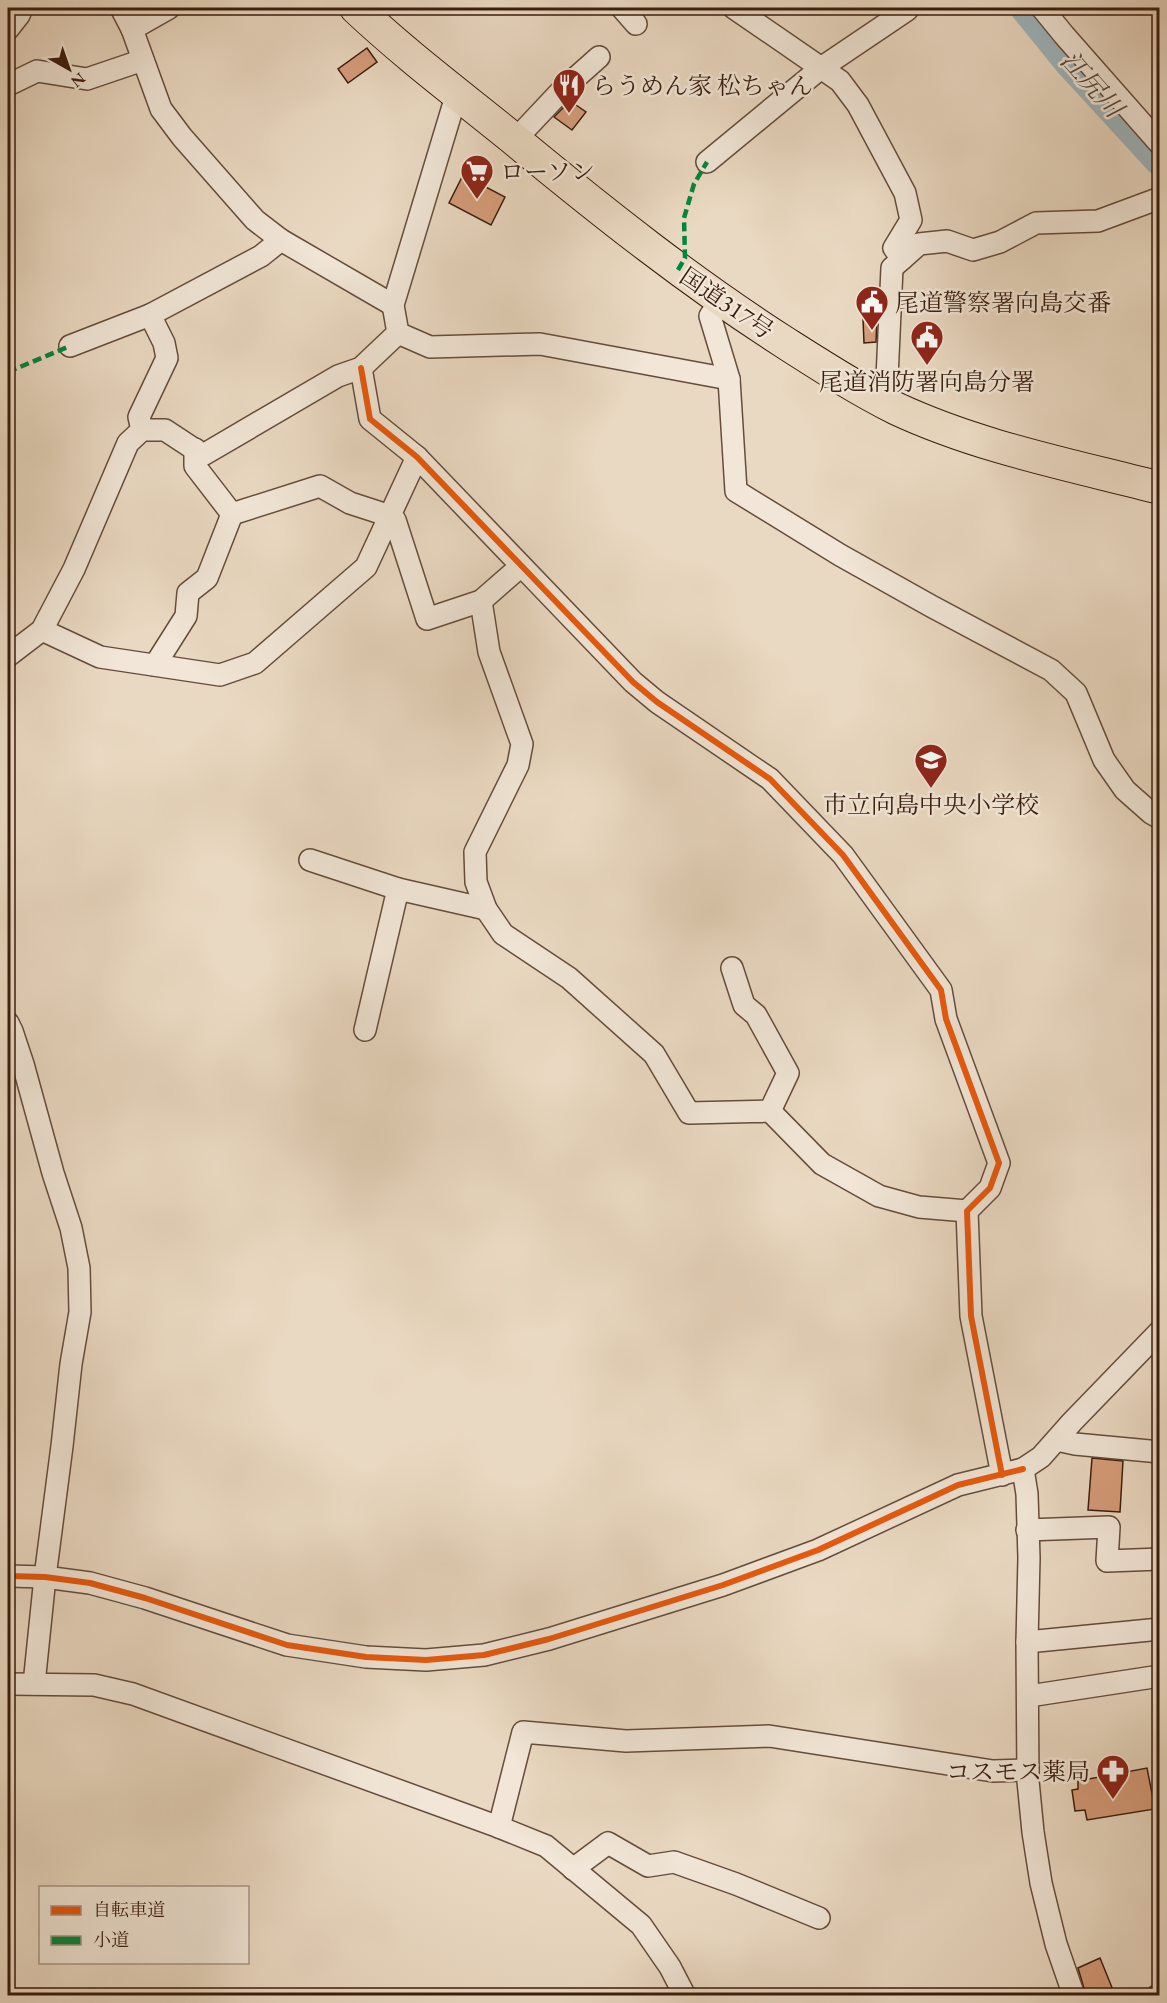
<svg xmlns="http://www.w3.org/2000/svg" width="1167" height="2003" viewBox="0 0 1167 2003" font-family="'EB Garamond','Noto Serif JP',serif">
<style>
.lines{fill:none;stroke-linecap:round;stroke-linejoin:round}
.river{stroke:#9eb7bf;stroke-width:33}
.building{fill:#d69d7a;stroke:#3a1d0e;stroke-width:1.5}
.minor-casing{stroke:#664c3b;stroke-width:24}
.highway-casing{stroke:#3a1d0e;stroke-width:34}
.minor{stroke:#f1e6d7;stroke-width:21}
.highway{stroke:#ead9c2;stroke-width:32}
.quiet{stroke:#00873e;stroke-width:4.5;stroke-dasharray:9 4.5;stroke-linecap:butt}
.cycleway-casing{stroke:#f1e6d7;stroke-width:10}
.cycleway{stroke:#e8590c;stroke-width:6}
.labels{text-anchor:middle;dominant-baseline:central;stroke-width:5;stroke-linejoin:round;paint-order:stroke}
.poi-label{font-size:24px;fill:#3a1d0e;stroke:#f1e6d7;text-anchor:start}
.street-label{font-size:24px;fill:#3a1d0e;stroke:#f1e6d7}
.water-label{font-size:26px;font-style:italic;fill:#584b43;stroke:#f1e6d7}
</style>
<rect width="100%" height="100%" fill="#ead9c2"/>
<filter id="stains"><feTurbulence type="fractalNoise" baseFrequency=".00333" numOctaves="4"/><feColorMatrix values="0 0 0 0 .2 0 0 0 0 .09 0 0 0 0 .02 0 0 0 .5 -.17"/></filter>
<radialGradient id="worn" r=".72"><stop offset=".6" stop-color="#630" stop-opacity="0"/><stop offset="1" stop-color="#630" stop-opacity=".3"/></radialGradient>
<g class="lines">
<polyline class="river" points="1027,8 1070,61 1160,159"/>
</g>
<g class="building">
<polygon points="367,48 377,62 348,83 338,69"/>
<polygon points="570,101 586,112 572,130 554,117"/>
<polygon points="463,175 505,197 491,225 449,203"/>
<polygon points="863,319 877,319 876,342 864,343"/>
<polygon points="1092,1458 1123,1461 1120,1512 1088,1510"/>
<polygon points="1147,1768 1155,1809 1087,1820 1085,1810 1075,1811 1072,1790 1078,1789 1078,1781"/>
<polygon points="1100,1958 1115,1995 1086,1995 1078,1968"/>
</g>
<g class="lines">
<defs>
<g id="minor">
<polyline points="121,8 132,29 161,109 182,137 255,220 281,240 393,305"/>
<polyline points="622,8 636,24"/>
<polyline points="734,8 840,81 858,105 905,193 911,220 894,248 902,259"/>
<polyline points="1042,8 1064,35 1160,144"/>
<polyline points="8,29 19,15 22,8"/>
<polyline points="132,29 169,8"/>
<polyline points="8,85 37,71 87,79 143,60"/>
<polyline points="457,93 393,305 398,333 430,347 540,344 729,379"/>
<polyline points="515,140 563,89 599,57"/>
<polyline points="707,162 821,68 907,10 907,8"/>
<polyline points="721,300 710,316 729,379 736,491 840,555 931,606 1051,670 1076,693 1104,760 1125,790 1151,813 1160,818"/>
<polyline points="70,346 150,315 261,256 281,240"/>
<polyline points="361,368 370,419 417,457 633,682 657,702 770,779 843,855 941,990 946,1019 999,1163 990,1188 967,1211 971,1316 1002,1475"/>
<polyline points="879,399 887,378 892,268 919,244 947,241 973,250 1000,242 1036,223 1098,221 1160,198"/>
<polyline points="142,430 139,417 167,358 164,343 150,315"/>
<polyline points="195,449 195,466 232,514 320,486 350,503 390,516 395,520 427,619 481,601 521,566"/>
<polyline points="481,601 489,652 522,744 518,765 475,852 476,882 486,909 503,934 569,978 654,1054 689,1113 770,1111 822,1164 879,1196 919,1207 967,1211"/>
<polyline points="42,630 100,657 220,675 255,663 366,567 417,457"/>
<polyline points="8,656 42,630 74,569 128,443 142,430 165,430 203,455 338,376 361,368 398,333"/>
<polyline points="155,665 186,616 188,593 207,578 232,514"/>
<polyline points="310,860 398,889"/>
<polyline points="732,968 744,1005 756,1015 788,1073 770,1111"/>
<polyline points="8,1023 12,1031 23,1064 53,1173 71,1228 79,1268 80,1312 71,1364 62,1446 45,1577 34,1684"/>
<polyline points="365,1030 398,889 486,909"/>
<polyline points="1057,1440 1075,1444 1160,1452"/>
<polyline points="1027,1530 1109,1527 1107,1561 1160,1559"/>
<polyline points="8,1576 45,1577 90,1583 145,1598 287,1645 366,1657 426,1660 484,1655 549,1639 723,1585 818,1550 958,1485 1023,1469"/>
<polyline points="1027,1642 1160,1629"/>
<polyline points="8,1684 94,1685 133,1694 499,1827 546,1846 641,1925 670,1967 685,1996"/>
<polyline points="1029,1696 1160,1676"/>
<polyline points="499,1827 523,1732 626,1741 769,1736 993,1771 1028,1770"/>
<polyline points="573,1869 608,1843 648,1866 674,1862 736,1884 819,1918"/>
<polyline points="1074,1996 1056,1944 1041,1883 1033,1832 1028,1781 1027,1642 1029,1558 1027,1494 1023,1469 1041,1457 1072,1422 1160,1331"/>
<polyline points="1157,1996 1160,1995"/>
</g>
<path id="highway" d="M356,8C408,57 466,100 521,145C606,215 692,283 784,342C820,365 857,389 895,408C978,447 1071,465 1160,488"/>
</defs>
<use href="#minor" class="minor-casing"/>
<use href="#highway" class="highway-casing"/>
<use href="#minor" class="minor"/>
<use href="#highway" class="highway"/>
<g class="quiet">
<polyline points="678,270 685,258 684,218 694,184 707,162"/>
<polyline points="8,372 70,346"/>
</g>
<defs>
<g id="cycleway">
<polyline points="361,368 370,419 417,457 633,682 657,702 770,779 843,855 941,990 946,1019 999,1163 990,1188 967,1211 971,1316 1002,1475"/>
<polyline points="8,1576 45,1577 90,1583 145,1598 287,1645 366,1657 426,1660 484,1655 549,1639 723,1585 818,1550 958,1485 1023,1469"/>
</g>
</defs>
<use href="#cycleway" class="cycleway-casing"/>
<use href="#cycleway" class="cycleway"/>
</g>
<defs>
<symbol id="restaurant-pin" viewBox="-11 -11 22 30"><path d="M0 17L-7.5 6A9.5 9.5 0 1 1 7.5 6Z" fill="#8f2418" stroke="#f1e6d7"/><path d="M-5-6h1v4h1v-4h1v4h1v-4h1v5L-1.5 .5V6h-2V.5L-5-1ZM5-6V6H3V1.5H1.5Q1.5-4 5-6Z" fill="#fff"/></symbol>
<symbol id="supermarket-pin" viewBox="-11 -11 22 30"><path d="M0 17L-7.5 6A9.5 9.5 0 1 1 7.5 6Z" fill="#8f2418" stroke="#f1e6d7"/><path d="M-6-5.5h2.5l.6 2H6L4.5 2H-2.5L-4.4-4H-6ZM-1.5 3.2a1.3 1.3 0 1 0 .1 0ZM3 3.2a1.3 1.3 0 1 0 .1 0Z" fill="#fff"/></symbol>
<symbol id="civic-pin" viewBox="-11 -11 22 30"><path d="M0 17L-7.5 6A9.5 9.5 0 1 1 7.5 6Z" fill="#8f2418" stroke="#f1e6d7"/><path d="M-.6-6.5H3V-4.5H.6V-3L4-1V1h2V6H-6V1h2V-1L-.6-3ZM-1.2 2.5V6h2.4V2.5Z" fill="#fff"/></symbol>
<symbol id="school-pin" viewBox="-11 -11 22 30"><path d="M0 17L-7.5 6A9.5 9.5 0 1 1 7.5 6Z" fill="#8f2418" stroke="#f1e6d7"/><path d="M0-5L7-2L0 1L-7-2ZM-4 1L0 2.5L4 1V4Q0 6-4 4Z" fill="#fff"/></symbol>
<symbol id="pharmacy-pin" viewBox="-11 -11 22 30"><path d="M0 17L-7.5 6A9.5 9.5 0 1 1 7.5 6Z" fill="#8f2418" stroke="#f1e6d7"/><path d="M-2-6h4v4h4v4h-4v4h-4v-4h-4v-4h4Z" fill="#fff"/></symbol>
</defs>
<g fill-rule="evenodd">
<use href="#restaurant-pin" x="550" y="66" width="38" height="52"/>
<use href="#supermarket-pin" x="458" y="152" width="38" height="52"/>
<use href="#civic-pin" x="853" y="283" width="38" height="52"/>
<use href="#civic-pin" x="908" y="318" width="38" height="52"/>
<use href="#school-pin" x="912" y="741" width="38" height="52"/>
<use href="#pharmacy-pin" x="1094" y="1752" width="38" height="52"/>
</g>
<g class="labels">
<g class="poi-label">
<text x="592" y="85">らうめん家 松ちゃん</text>
<text x="500" y="171">ローソン</text>
<text x="895" y="302">尾道警察署向島交番</text>
<text x="927" y="381" text-anchor="middle">尾道消防署向島分署</text>
<text x="931" y="804" text-anchor="middle">市立向島中央小学校</text>
<text x="1090" y="1771" text-anchor="end">コスモス薬局</text>
</g>
<g class="street-label">
<text transform="translate(727 303) rotate(34)">国道317号</text>
</g>
<g class="water-label">
<text transform="translate(1092 84) rotate(48)">江尻川</text>
</g>
</g>
<rect width="1167" height="2003" fill="none" stroke="#ead9c2" stroke-width="30"/>
<rect x="9" y="9" width="1149" height="1985" fill="none" stroke="#3a1d0e" stroke-width="3"/>
<rect x="15" y="15" width="1137" height="1973" fill="none" stroke="#3a1d0e" stroke-width="1.5"/>
<rect x="39" y="1886" width="210" height="78" fill="#f1e6d7" stroke="#a89687" stroke-width="1.5"/>
<rect x="51" y="1906" width="30" height="9" fill="#e8590c" stroke="#a89687" stroke-width="1.5"/>
<text x="93" y="1916" font-size="18" fill="#3a1d0e">自転車道</text>
<rect x="51" y="1936" width="30" height="9" fill="#00873e" stroke="#a89687" stroke-width="1.5"/>
<text x="93" y="1946" font-size="18" fill="#3a1d0e">小道</text>
<g transform="translate(69 69) rotate(140)" stroke="#f1e6d7" stroke-width="4.5" paint-order="stroke">
<path d="M0-4.5L10 22L0 15L-10 22Z" fill="#3a1d0e"/>
<text y="-9" font-size="16" font-weight="bold" text-anchor="middle" fill="#3a1d0e">N</text>
</g>
<rect width="100%" height="100%" filter="url(#stains)"/>
<rect width="100%" height="100%" fill="url(#worn)"/>
</svg>
